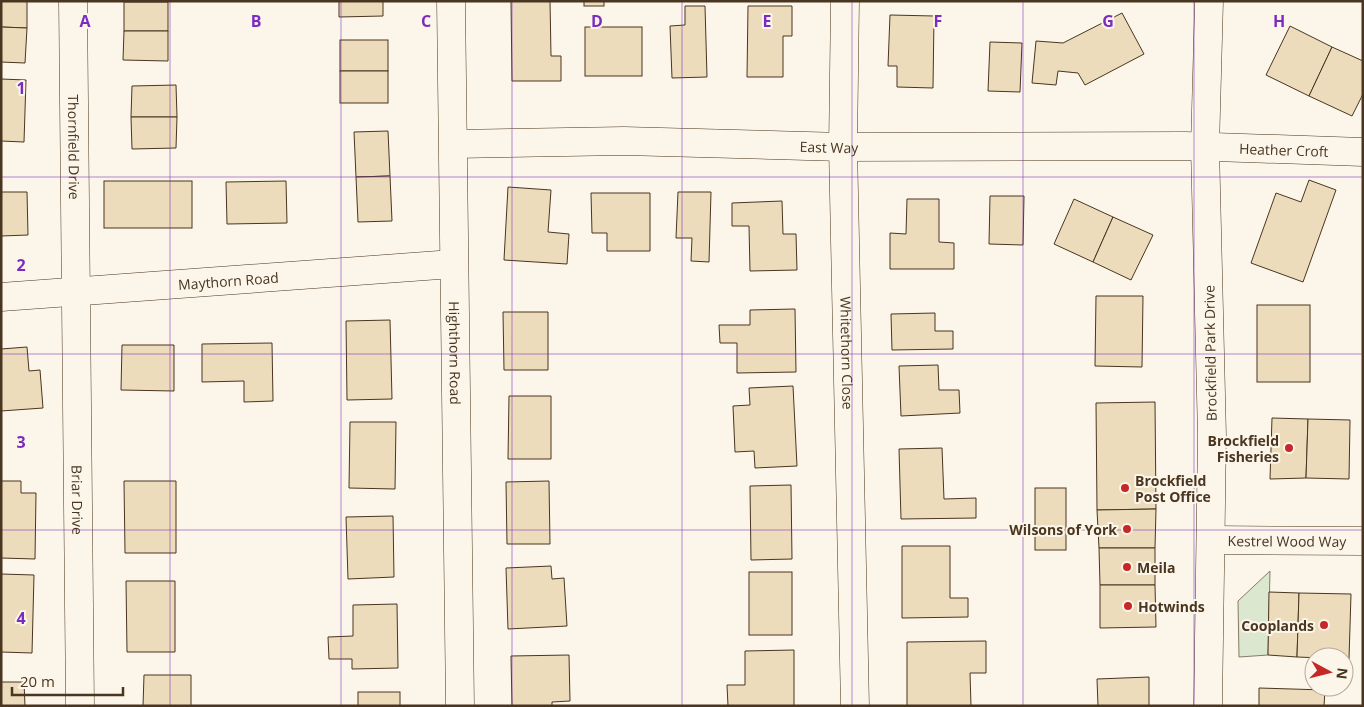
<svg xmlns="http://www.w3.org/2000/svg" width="1364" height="707" viewBox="0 0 1364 707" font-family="'Open Sans',sans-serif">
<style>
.green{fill:#dce7d0;stroke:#887966}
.building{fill:#ecdcbc;stroke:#4a3520}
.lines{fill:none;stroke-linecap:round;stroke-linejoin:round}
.minor-casing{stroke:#4a3520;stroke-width:29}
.minor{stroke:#fbf6e9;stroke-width:28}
.grid{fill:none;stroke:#7b2cbf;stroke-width:1;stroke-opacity:0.55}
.poi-dot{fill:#c62828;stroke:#fbf6e9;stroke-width:2}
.labels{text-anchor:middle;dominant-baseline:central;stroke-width:4;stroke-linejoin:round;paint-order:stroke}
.street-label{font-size:14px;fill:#4a3520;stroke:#fbf6e9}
.poi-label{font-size:14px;font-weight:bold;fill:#4a3520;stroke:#fbf6e9;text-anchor:end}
.grid-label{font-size:16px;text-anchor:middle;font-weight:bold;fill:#7b2cbf;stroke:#fbf6e9;stroke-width:4;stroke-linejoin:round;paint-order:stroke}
</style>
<rect width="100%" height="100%" fill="#fbf6e9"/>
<polygon class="green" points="1270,571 1268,655 1239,657 1238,601"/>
<g class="building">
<polygon points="1,1 27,1 27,28 1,27"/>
<polygon points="339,1 383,1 383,16 339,17"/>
<polygon points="511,1 550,1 551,56 561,56 561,81 512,81"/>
<rect x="584" y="1" width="20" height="5"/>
<rect x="124" y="2" width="44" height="29"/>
<polygon points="685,6 705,6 707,77 672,78 670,26 685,25"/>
<polygon points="748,6 792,6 792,36 783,36 783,77 747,77"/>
<polygon points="1122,13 1144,54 1085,85 1078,73 1058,71 1056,85 1032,83 1036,41 1063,43"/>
<polygon points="890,15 934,16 933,88 897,87 897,66 888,66"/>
<polygon points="1290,26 1332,47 1309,96 1266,75"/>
<polygon points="1,27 27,28 25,63 1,62"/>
<rect x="585" y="27" width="57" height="49"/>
<polygon points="124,31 168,31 168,61 123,60"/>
<rect x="340" y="40" width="48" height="31"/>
<polygon points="990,42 1022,43 1020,92 988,91"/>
<polygon points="1332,47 1363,61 1363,94 1352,116 1309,96"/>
<rect x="340" y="71" width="48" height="32"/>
<polygon points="1,79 26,80 24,142 1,141"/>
<polygon points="176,85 177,117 131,117 132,86"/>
<polygon points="131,117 177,117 176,148 132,149"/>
<polygon points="388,131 390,176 356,177 354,132"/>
<polygon points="390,176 392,221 358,222 356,177"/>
<polygon points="1309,180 1336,190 1303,282 1251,263 1276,193 1301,202"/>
<rect x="104" y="181" width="88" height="47"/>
<polygon points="286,181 287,223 227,224 226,182"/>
<polygon points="508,187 551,190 548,232 569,234 567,264 504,260"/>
<polygon points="1,192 27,192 28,235 1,236"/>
<polygon points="678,192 711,192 709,262 691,261 692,238 676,238"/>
<polygon points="591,193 650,193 650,251 607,251 607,233 592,233"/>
<polygon points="990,196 1024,196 1023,245 989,244"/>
<polygon points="907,199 939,199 939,242 954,243 954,269 890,269 890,233 906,234"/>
<polygon points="1074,199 1113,217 1093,262 1054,244"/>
<polygon points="782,201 783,234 796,234 797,270 750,271 749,226 732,226 732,203"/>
<polygon points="1113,217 1153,235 1131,280 1093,262"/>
<polygon points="1096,296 1143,296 1142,367 1095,366"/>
<rect x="1257" y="305" width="53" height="77"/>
<polygon points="795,309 796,372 737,373 737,343 720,343 719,325 750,325 750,310"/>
<polygon points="503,312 548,312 548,370 504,370"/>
<polygon points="935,313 935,331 953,331 953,349 892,350 891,314"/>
<polygon points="390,320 392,399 347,400 346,321"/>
<polygon points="272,343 273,401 244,402 244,381 202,382 202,344"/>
<polygon points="122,345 174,345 174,391 121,390"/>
<polygon points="27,347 29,371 40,370 43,408 1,411 1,349"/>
<polygon points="938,365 939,390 959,390 960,413 901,416 899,366"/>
<polygon points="793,386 797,466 755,468 754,451 735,452 733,406 750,405 749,388"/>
<polygon points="509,396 551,396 551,459 508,459"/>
<polygon points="1155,402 1156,509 1097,510 1096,403"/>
<polygon points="1272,418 1308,419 1306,478 1270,479"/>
<polygon points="1308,419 1350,420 1349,479 1306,478"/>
<polygon points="350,422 396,422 395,489 349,488"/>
<polygon points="942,448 944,499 976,498 976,518 901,519 899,449"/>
<polygon points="1,481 21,481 21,493 36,493 35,559 1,558"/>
<polygon points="124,481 176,481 176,553 125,553"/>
<polygon points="549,481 550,544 507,544 506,482"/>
<polygon points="791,485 792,559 751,560 750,486"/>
<rect x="1035" y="488" width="31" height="62"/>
<polygon points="1156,509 1155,548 1099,548 1097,510"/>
<polygon points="393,516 394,577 348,579 346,517"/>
<polygon points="902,546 950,546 950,598 968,598 968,617 902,618"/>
<polygon points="1099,548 1155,548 1155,585 1100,585"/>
<polygon points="551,566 552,579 564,578 567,626 508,629 506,568"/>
<rect x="749" y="572" width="43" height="63"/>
<polygon points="1,574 34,575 32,653 1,652"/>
<polygon points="126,581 175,581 175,652 127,652"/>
<polygon points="1100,585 1155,585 1156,627 1100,628"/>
<polygon points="1269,592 1299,593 1297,657 1268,655"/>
<polygon points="1299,593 1351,594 1349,659 1297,657"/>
<polygon points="397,604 398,668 352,669 352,659 329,659 328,637 353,636 353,605"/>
<polygon points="986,641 986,673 970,673 971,706 907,706 907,642"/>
<polygon points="794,650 794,706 728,706 727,685 745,685 745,651"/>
<polygon points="569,655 570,701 552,702 552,706 512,706 511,656"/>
<polygon points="144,675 191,675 191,706 143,706"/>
<polygon points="1149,677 1149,706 1098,706 1097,679"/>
<polygon points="1,682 24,682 25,706 1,706"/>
<polygon points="1259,688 1325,690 1324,706 1259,706"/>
<rect x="358" y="692" width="42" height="14"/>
</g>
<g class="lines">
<defs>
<g id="minor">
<path id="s1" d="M73,1L80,706"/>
<path id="s2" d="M451,1L460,706"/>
<path id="s3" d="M845,1L843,147L855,706"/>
<path id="s4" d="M454,144L624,141L843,147L1185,146L1363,152"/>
<path id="s5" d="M1,297L453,264"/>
<path id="s6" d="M1212,540L1363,541"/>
<polyline points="1208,706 1212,436 1205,147 1209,1"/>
</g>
</defs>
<use href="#minor" class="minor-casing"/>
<use href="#minor" class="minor"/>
</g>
<path class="grid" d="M170,1V706M341,1V706M512,1V706M682,1V706M852,1V706M1023,1V706M1194,1V706M1,177H1363M1,354H1363M1,530H1363"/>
<g class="poi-dot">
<circle cx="1289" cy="448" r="5"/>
<circle cx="1125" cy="488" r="5"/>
<circle cx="1127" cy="529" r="5"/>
<circle cx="1127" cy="567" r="5"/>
<circle cx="1128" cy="606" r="5"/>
<circle cx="1324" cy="625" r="5"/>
</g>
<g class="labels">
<g class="street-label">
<text stroke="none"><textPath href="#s4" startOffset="375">East Way</textPath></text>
<text stroke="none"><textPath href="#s1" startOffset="146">Thornfield Drive</textPath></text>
<text stroke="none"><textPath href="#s4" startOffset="830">Heather Croft</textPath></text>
<text stroke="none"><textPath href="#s5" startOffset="228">Maythorn Road</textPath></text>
<text stroke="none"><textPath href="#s3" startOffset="352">Whitethorn Close</textPath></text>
<text transform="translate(1210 353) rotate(-91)">Brockfield Park Drive</text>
<text stroke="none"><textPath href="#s2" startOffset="352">Highthorn Road</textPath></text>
<text stroke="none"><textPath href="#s1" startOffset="499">Briar Drive</textPath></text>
<text stroke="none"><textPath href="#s6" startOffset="75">Kestrel Wood Way</textPath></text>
</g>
<g class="poi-label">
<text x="1279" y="440">Brockfield<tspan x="1279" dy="16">Fisheries</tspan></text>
<text x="1135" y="480" text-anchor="start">Brockfield<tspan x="1135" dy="16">Post Office</tspan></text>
<text x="1117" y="529">Wilsons of York</text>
<text x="1137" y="567" text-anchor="start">Meila</text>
<text x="1138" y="606" text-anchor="start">Hotwinds</text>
<text x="1314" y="625">Cooplands</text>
</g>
</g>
<g class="grid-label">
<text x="85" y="27">A</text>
<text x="256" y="27">B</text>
<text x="426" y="27">C</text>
<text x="597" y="27">D</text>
<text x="767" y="27">E</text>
<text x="938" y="27">F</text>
<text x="1108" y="27">G</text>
<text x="1279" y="27">H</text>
<text x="21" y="94">1</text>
<text x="21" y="271">2</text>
<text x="21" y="448">3</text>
<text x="21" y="624">4</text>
</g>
<rect width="1364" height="707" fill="none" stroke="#4a3520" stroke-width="5"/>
<g transform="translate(1329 672) rotate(97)"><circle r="24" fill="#fbf6e9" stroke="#b4a999"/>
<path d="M0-4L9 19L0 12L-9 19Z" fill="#c62828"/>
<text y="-8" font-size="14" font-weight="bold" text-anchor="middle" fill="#4a3520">N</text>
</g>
<path d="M12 687v8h111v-8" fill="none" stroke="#4a3520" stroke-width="2.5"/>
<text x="20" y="687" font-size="15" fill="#4a3520" stroke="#fbf6e9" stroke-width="4" paint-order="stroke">20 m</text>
</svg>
